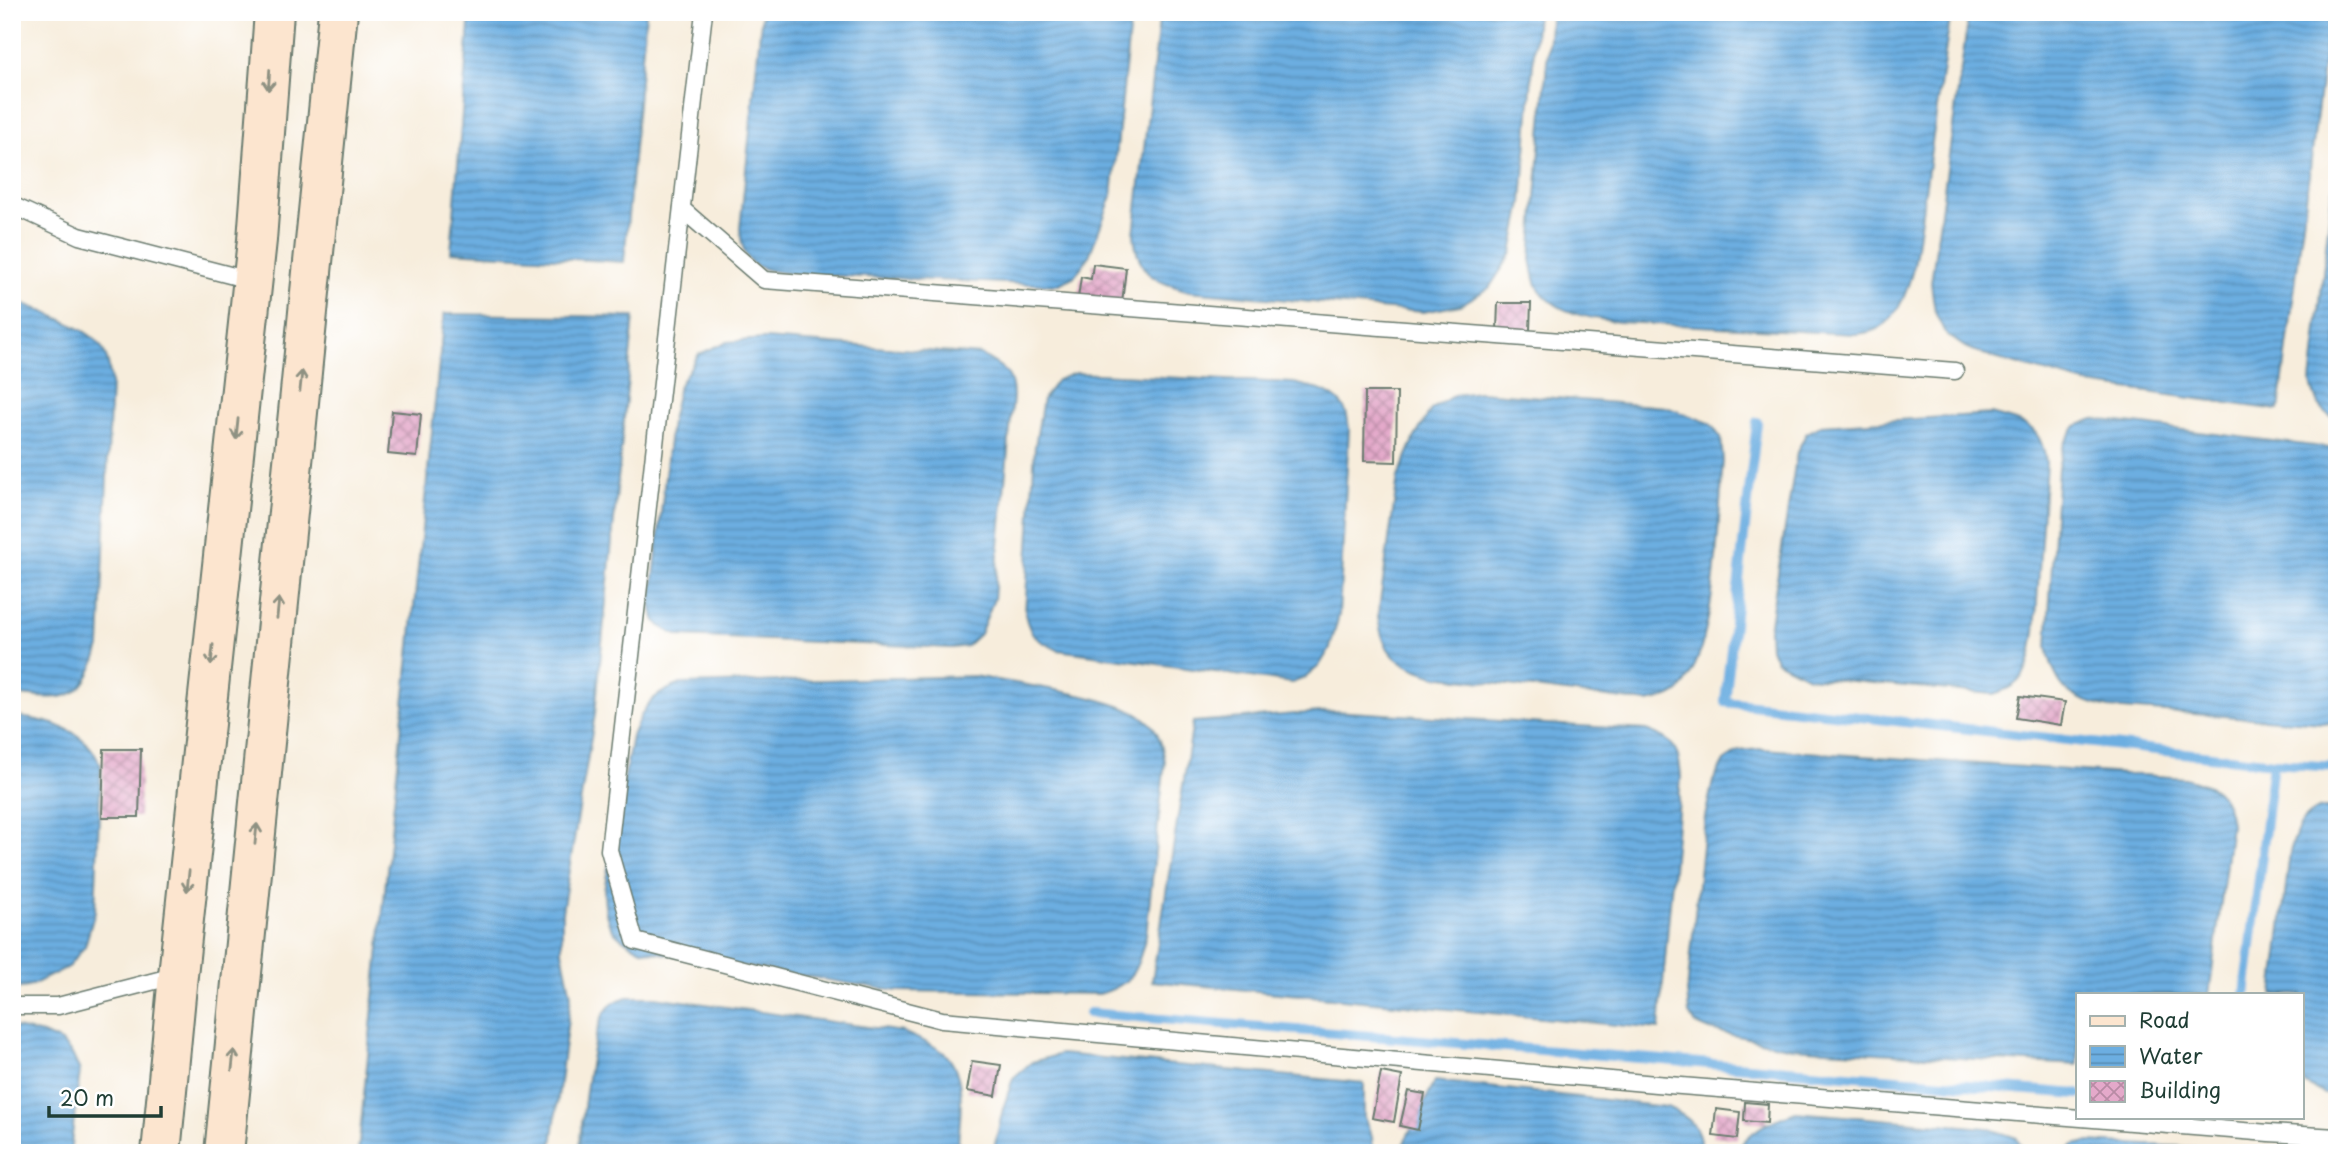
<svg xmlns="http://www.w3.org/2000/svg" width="2349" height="1165" viewBox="0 0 2349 1165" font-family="'Playpen Sans',sans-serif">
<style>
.water{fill:url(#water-rules);stroke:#46768a;stroke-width:2}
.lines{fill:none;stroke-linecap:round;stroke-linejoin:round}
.stream{stroke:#6caee1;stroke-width:10}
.building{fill:url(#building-cross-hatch)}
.service-casing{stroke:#6b7b6f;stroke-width:19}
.secondary-casing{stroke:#6b7b6f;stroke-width:42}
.service{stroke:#fff;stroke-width:16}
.secondary{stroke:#fce5cf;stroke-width:38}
.oneway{stroke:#8e9182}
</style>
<defs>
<pattern id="water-rules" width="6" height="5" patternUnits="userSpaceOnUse" patternTransform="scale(1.75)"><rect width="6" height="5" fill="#6caee1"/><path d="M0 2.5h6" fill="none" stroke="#588fb7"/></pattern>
<pattern id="building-cross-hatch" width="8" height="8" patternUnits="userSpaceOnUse" patternTransform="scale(1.75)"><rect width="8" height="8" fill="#e4a9ca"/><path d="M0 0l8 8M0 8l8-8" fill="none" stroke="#b88ba5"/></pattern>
</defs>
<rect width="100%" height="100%" fill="#fff"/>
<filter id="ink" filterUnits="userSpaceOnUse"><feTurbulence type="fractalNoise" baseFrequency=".0143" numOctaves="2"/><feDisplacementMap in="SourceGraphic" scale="14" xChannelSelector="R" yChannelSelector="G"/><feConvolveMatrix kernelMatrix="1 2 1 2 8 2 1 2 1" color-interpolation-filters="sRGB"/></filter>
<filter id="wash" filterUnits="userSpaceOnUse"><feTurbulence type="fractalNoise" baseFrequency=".00686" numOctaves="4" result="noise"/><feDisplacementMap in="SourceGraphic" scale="28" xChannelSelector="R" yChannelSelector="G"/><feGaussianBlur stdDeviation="1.57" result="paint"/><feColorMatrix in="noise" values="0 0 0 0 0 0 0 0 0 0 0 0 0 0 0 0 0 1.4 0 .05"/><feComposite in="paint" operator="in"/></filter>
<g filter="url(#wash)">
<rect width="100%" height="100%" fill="#f7eddc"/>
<g class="water">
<polygon points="470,12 646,12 624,262 451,252"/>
<path d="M762,12H1131L1112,196L1089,256L1075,276L1057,285L794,274C758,269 743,269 740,229Z"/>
<path d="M1160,12H1537L1522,203L1512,253L1489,288L1460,305L1423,312L1189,291C1152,280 1138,276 1134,234Z"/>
<path d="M1551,12H1951L1915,260C1909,285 1902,314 1878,329C1872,332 1863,333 1856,334L1619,322C1590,318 1555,314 1538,287C1534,280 1533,268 1531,259Z"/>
<polygon points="1969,12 2330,12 2279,410 2089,384 1994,358 1965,347 1945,333 1935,312 1931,283"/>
<path d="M2337,176V420C2319,411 2315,401 2311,382L2332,192Z"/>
<path d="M12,299C33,308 88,327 100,345C108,356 109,368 111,382L100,647C82,705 66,700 12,694Z"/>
<polygon points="444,314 634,317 595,714 562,912 562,951 571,995 551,1153 358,1153"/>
<path d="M765,339L981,355C1002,367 1013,371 1013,397L994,599L980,634L967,646L952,648L680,636C662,629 655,626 651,606L671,421L679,385L699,354L727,342Z"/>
<path d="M1075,373L1293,383C1311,387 1338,392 1346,412C1348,417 1348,424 1349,429L1339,615L1330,648L1319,666L1305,678L1292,683L1058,650C1037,640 1030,637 1025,614L1035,446L1043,399L1057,380Z"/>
<path d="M1479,392L1666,407L1710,423L1721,438L1723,461C1718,518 1717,639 1685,684C1676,697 1663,699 1648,702L1435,676C1398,664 1383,657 1378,616L1398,477L1415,437L1431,410L1454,395Z"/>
<path d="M1991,414C2026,424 2041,424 2046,463L2035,633C2029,665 2028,685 1993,694L1808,677L1777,661L1770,648L1769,630L1797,452L1806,434L1821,425Z"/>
<path d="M2094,419L2337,449V724L2109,708C2068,698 2056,689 2047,647L2058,468L2064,444L2076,426Z"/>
<path d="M974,676C1014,684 1122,696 1149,722C1160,733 1162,747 1165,761L1146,935C1137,968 1135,984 1099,994L897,991L642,950C610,934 605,926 604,890L632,736C644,706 650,695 681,684Z"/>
<path d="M1334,711L1646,730C1674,740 1679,747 1681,777L1659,1029L1152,981L1193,722Z"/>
<path d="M12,716C38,719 72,725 89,746C94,751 97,759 101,765L95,911L85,946L68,967L28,987L12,989Z"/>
<path d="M1762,749L2185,778C2216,787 2227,792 2231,825L2209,995H2078V1065L1792,1048L1710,1030L1696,1024L1689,1014L1687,992L1705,817L1713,781L1724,761L1739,751Z"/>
<path d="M2321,808H2337V1095L2324,1094L2302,1082V995H2273L2290,852C2297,830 2299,818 2321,808Z"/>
<path d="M627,997H655L903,1032C916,1038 931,1043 943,1052C970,1075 959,1122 957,1153H578C583,1122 590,1034 605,1012C611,1003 618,1000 627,997Z"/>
<polygon points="12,1027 43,1034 61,1042 72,1054 80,1071 70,1153 12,1153"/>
<polygon points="1061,1054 1364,1083 1364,1117 1372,1137 1373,1153 993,1153 1003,1109 1013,1078 1032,1062"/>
<path d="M1435,1081L1667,1107C1689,1117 1703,1127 1700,1153H1399Z"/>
<path d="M1796,1112L1987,1128L2017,1138L2025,1153H1734C1753,1128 1767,1122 1796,1112Z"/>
<polygon points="2088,1142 2264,1151 2274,1153 2064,1153 2074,1145"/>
</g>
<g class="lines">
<g class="stream">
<polyline points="1757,422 1725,702 2273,763 2337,767"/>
<polyline points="2245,995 2273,763"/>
<polyline points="1089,1013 2078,1094"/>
</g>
</g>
<g id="blocks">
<g class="building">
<polygon points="1093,264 1126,268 1122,303 1078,298 1081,277 1091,279"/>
<polygon points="1498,303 1531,303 1530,330 1497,330"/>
<polygon points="1365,392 1397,392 1396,462 1364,461"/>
<polygon points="392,411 421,414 417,457 388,454"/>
<polygon points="2020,696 2065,702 2061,725 2016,718"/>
<polygon points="104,749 141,749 139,817 102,817"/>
<polygon points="972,1061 1001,1065 996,1096 967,1091"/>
<polygon points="1381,1072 1402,1076 1394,1122 1372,1118"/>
<polygon points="1408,1091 1425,1094 1418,1130 1400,1126"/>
<polygon points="1745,1102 1768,1104 1767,1123 1744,1121"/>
<polygon points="1716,1109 1740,1112 1737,1139 1713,1136"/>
</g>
</g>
</g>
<g filter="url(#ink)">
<use href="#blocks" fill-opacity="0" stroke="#6b7b6f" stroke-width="2"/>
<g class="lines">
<defs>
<g id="service">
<polyline points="704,12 609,850 635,941 942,1020 1656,1084 2269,1133 2337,1137"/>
<polyline points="12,205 79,236 253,281"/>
<polyline points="682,209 764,280 1955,371"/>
<polyline points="12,1006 58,1006 178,975"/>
</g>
<g id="secondary">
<polyline points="161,1153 178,975 257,240 274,12"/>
<polyline points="224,1153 338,12"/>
</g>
</defs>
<use href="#service" class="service-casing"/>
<use href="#secondary" class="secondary-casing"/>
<use href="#service" class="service"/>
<use href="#secondary" class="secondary"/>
</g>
<defs><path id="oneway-shaft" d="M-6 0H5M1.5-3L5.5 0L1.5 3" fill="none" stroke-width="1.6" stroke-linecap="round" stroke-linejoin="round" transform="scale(1.75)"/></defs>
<g class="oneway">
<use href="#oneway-shaft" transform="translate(269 80) rotate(94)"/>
<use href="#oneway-shaft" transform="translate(301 381) rotate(-84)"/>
<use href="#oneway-shaft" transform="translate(237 429) rotate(96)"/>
<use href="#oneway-shaft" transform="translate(278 608) rotate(-84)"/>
<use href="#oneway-shaft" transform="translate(212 655) rotate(96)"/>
<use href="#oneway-shaft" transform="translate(256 834) rotate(-84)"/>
<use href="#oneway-shaft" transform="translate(188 881) rotate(96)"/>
<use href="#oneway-shaft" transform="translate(233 1060) rotate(-84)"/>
</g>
</g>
<rect width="2349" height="1165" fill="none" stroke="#fff" stroke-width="42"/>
<rect x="2076" y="993" width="228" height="126" fill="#ffffff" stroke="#a5b1ae" stroke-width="2"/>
<rect x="2090" y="1016" width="35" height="10" fill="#fce5cf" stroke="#a5b1ae" stroke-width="2"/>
<text x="2139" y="1028" font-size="21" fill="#1f3d34">Road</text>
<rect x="2090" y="1046" width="35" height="21" fill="url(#water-rules)" stroke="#a5b1ae" stroke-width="2"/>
<text x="2139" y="1064" font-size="21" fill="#1f3d34">Water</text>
<rect x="2090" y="1081" width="35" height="21" fill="url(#building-cross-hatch)" stroke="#a5b1ae" stroke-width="2"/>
<text x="2139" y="1098" font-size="21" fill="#1f3d34">Building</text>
<path d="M49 1106v10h112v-10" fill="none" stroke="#1f3d34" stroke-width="3.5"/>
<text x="60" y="1106" font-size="21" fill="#1f3d34" stroke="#ffffff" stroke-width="5" paint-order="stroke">20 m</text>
</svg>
